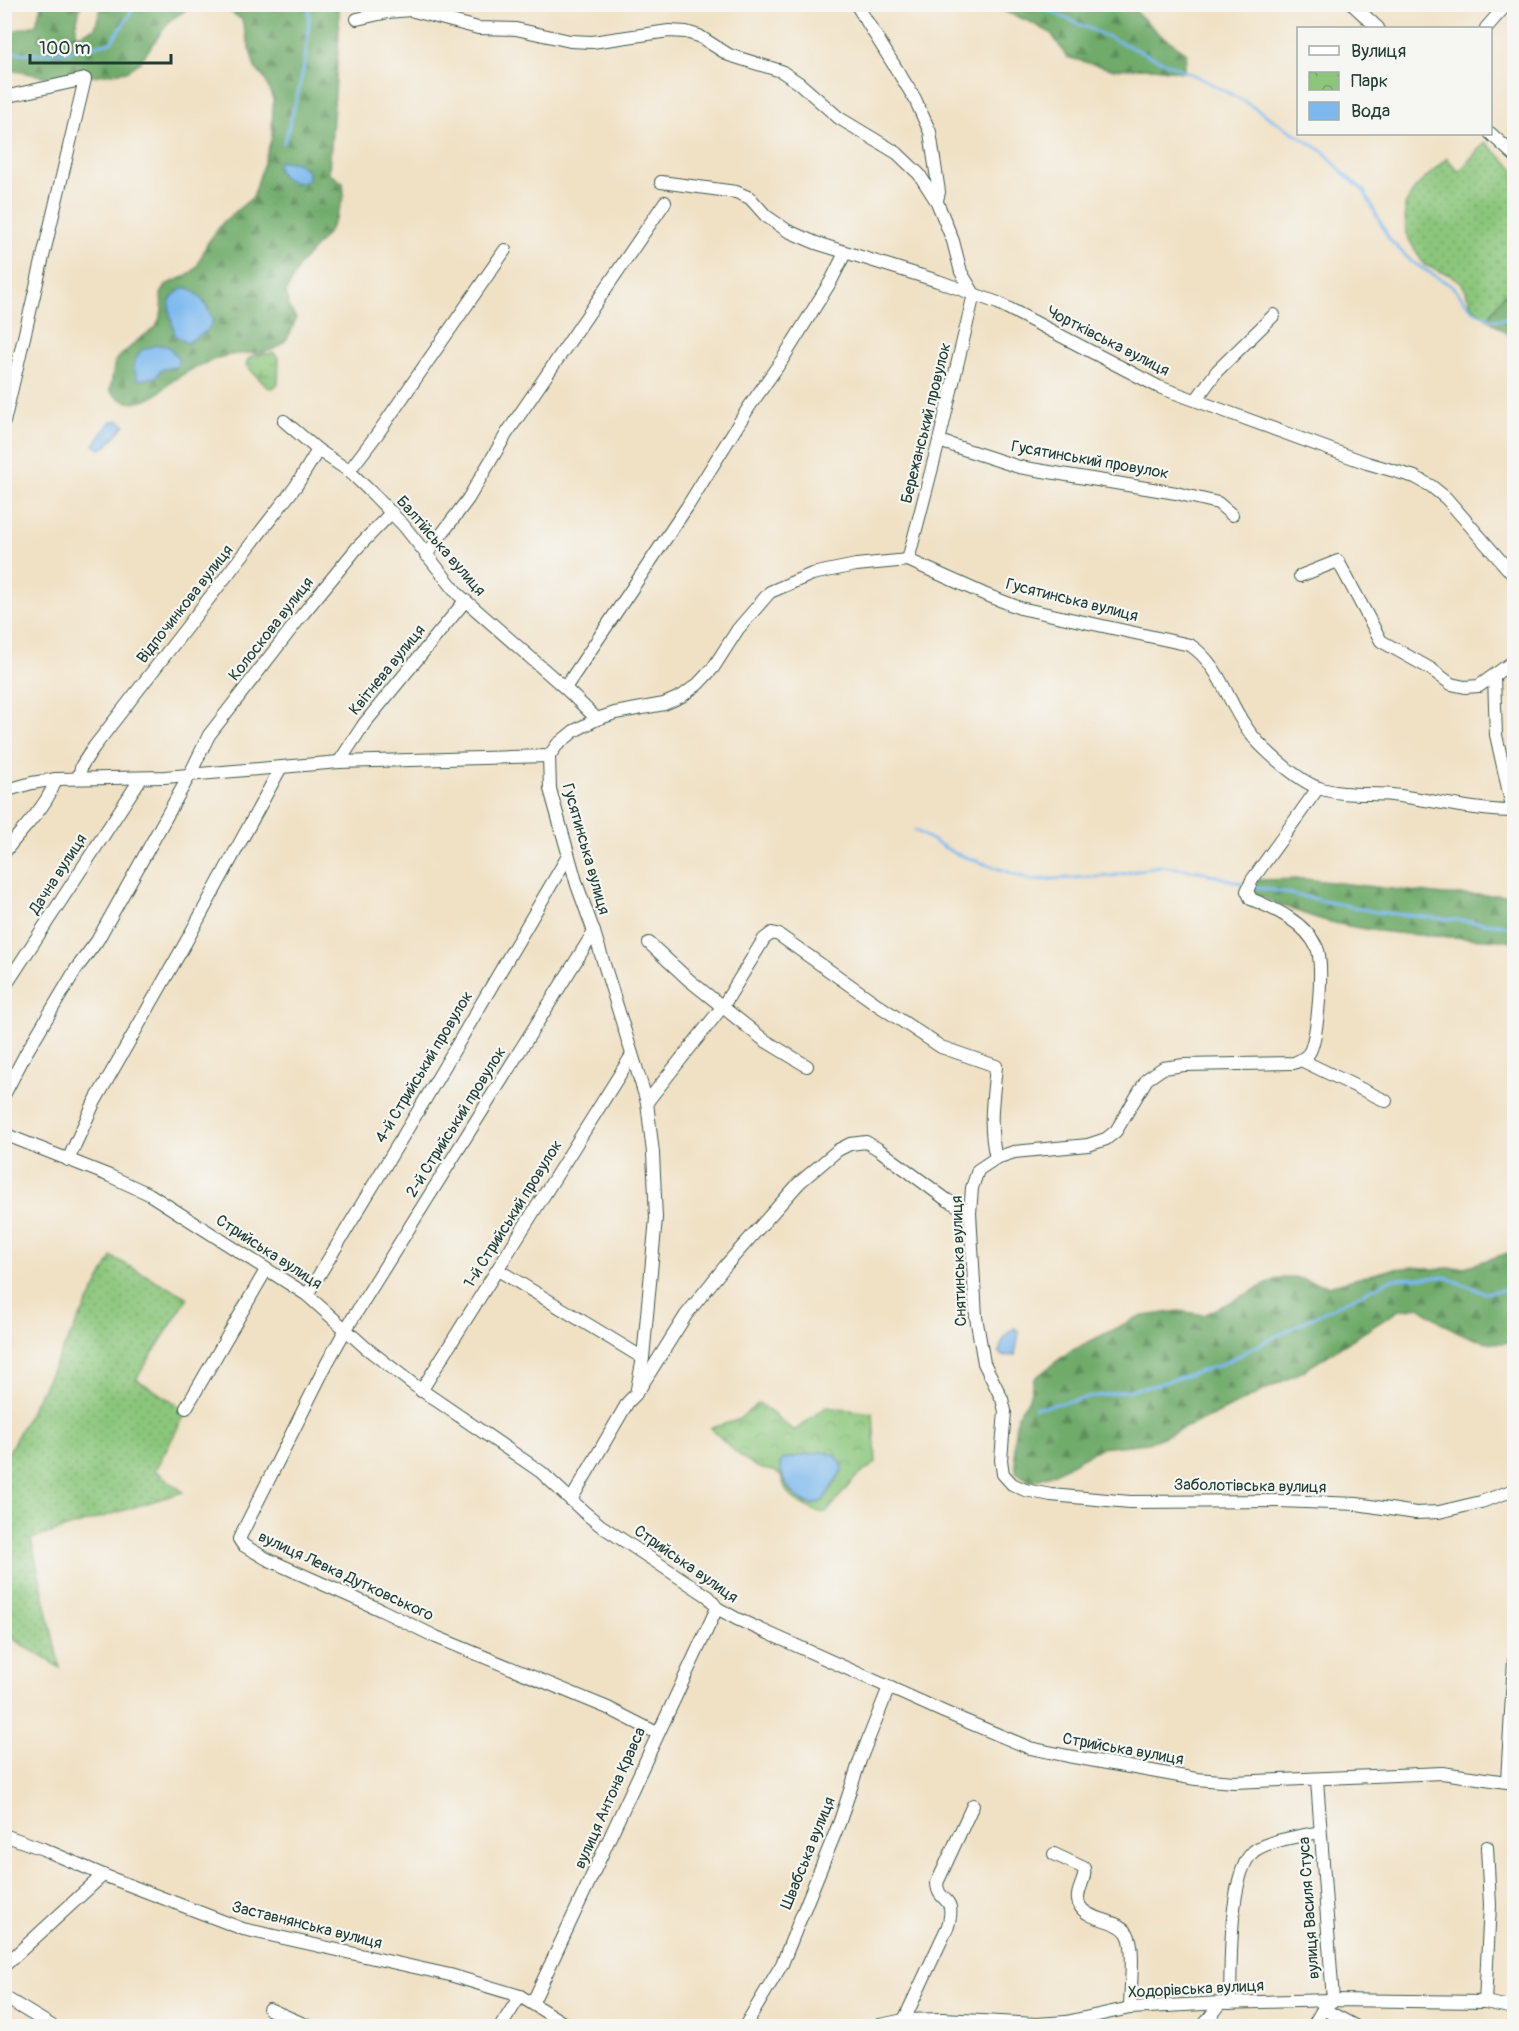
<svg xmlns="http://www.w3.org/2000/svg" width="1519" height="2031" viewBox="0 0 1519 2031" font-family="Pangolin,sans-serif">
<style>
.grass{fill:url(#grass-dots);stroke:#558258;stroke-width:1.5}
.forest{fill:url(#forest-firs);stroke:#487450;stroke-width:1.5;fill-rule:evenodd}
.wetland{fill:url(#wetland-marsh);stroke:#558258;stroke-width:1.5}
.park{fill:url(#park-crowns);stroke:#558258;stroke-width:1.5;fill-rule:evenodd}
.water{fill:#7db9ef;stroke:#4e7b92;stroke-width:1.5}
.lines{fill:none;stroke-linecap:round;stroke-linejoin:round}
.stream{stroke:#7db9ef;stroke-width:3}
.minor-casing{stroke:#3e564a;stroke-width:14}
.minor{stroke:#fff;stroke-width:12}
.labels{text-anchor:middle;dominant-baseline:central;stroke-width:4.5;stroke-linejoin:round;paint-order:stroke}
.street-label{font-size:16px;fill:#1f3d34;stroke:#f6f6f2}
</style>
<defs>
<pattern id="grass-dots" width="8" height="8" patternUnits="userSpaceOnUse" patternTransform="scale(1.5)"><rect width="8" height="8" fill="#8bc67b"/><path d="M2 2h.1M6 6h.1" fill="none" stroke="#71a266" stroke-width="1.8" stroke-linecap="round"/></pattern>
<pattern id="forest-firs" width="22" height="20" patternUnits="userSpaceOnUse" patternTransform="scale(1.5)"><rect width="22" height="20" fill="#70ab6b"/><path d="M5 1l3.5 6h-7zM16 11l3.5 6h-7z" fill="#5b8c59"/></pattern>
<pattern id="wetland-marsh" width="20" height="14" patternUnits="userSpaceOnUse" patternTransform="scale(1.5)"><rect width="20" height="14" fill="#8bc67b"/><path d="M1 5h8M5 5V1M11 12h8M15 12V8" fill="none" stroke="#71a266"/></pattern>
<pattern id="park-crowns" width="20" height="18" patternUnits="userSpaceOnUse" patternTransform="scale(1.5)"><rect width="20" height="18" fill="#8bc67b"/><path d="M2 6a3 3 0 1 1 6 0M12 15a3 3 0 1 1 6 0" fill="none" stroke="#71a266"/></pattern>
</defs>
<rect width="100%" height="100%" fill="#f6f6f2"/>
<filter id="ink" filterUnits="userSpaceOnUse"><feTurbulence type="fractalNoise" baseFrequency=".0167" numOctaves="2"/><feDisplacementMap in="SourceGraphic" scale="12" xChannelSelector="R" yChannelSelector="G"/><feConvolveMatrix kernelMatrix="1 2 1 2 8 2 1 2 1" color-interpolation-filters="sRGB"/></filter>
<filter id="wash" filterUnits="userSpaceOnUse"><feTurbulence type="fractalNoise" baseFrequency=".008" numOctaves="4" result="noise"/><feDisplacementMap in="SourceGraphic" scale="24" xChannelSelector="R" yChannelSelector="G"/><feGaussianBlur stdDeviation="1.35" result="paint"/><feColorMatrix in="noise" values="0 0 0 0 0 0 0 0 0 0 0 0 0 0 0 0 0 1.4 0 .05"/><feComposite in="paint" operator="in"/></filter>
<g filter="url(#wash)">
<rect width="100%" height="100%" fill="#f0e1c5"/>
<g class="grass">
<polygon points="1485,142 1514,169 1514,296 1504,294 1488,319 1472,306 1462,283 1450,275 1424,265 1406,234 1405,205 1416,187 1447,158 1459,172"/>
<polygon points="112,1257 188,1298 136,1379 187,1411 155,1470 183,1492 31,1539 60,1668 5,1634 4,1461"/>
</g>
<g class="forest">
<path d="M41,5H81L76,24V36L95,28L102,5H339V38L329,173L343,183L344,196L337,216L327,234L300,264L286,292L289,308L296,318C293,327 290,337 283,343C269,357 243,351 225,356C208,361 188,370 174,380C163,388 154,400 139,402C126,404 119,399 110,391L115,361L138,340L156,327L162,312L161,294L167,284L187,276L197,267L207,244L224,221L253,197L272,137L273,99L265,79L255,68L242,20L227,9L207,5L186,10L170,20L140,62L127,71L78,78H53L5,69L4,31H13L36,25ZM279,161L296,163L306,168L296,183L282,176L277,168Z"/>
<polygon points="989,5 1129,5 1158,33 1187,53 1183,72 1153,68 1111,69 1067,57 1051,33 1028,21"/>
<polygon points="1504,294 1514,296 1514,339 1488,319"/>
<path d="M1305,879L1444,895H1514V941C1454,936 1390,937 1331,922C1303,915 1276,903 1249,892L1254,880Z"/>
<path d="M1514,1251V1341C1483,1350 1443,1326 1420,1307L1399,1310L1303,1371L1215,1415L1148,1443L1100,1448L1051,1475L1031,1482L1016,1472L1014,1440L1017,1415L1028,1401L1034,1379L1069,1352L1138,1317L1179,1311L1204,1315L1277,1279L1294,1277L1328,1286L1393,1269L1414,1267L1434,1269L1465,1267Z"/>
</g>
<polygon class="wetland" points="274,353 279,359 278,384 273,388 267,387 246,365 248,359 255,355"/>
<path class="park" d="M759,1403L794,1431L826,1407L873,1413L876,1463L855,1478L827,1512C817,1515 795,1501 788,1493C784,1488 783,1480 780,1474C772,1469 765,1471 757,1467C740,1458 725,1442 711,1428L738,1420ZM780,1464L842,1471L823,1501L813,1505C793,1498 783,1485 780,1464Z"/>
<g class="water">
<path d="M279,161C291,161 302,162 308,173V179L301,183C290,183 280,177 277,166Z"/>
<path d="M186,287C201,294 208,307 213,322L207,331L187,343L175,335C170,311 161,298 186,287Z"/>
<polygon points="156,345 168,346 178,358 178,366 161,370 156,377 138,380 133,365 141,350"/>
<polygon points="118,420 125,425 107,446 100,449 94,445 110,422"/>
<path d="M1015,1328L1019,1333L1015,1355L1002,1356L999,1352C1001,1343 1007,1331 1015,1328Z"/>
<path d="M821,1452L835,1455L842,1463V1471L823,1501L813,1505C793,1498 783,1485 780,1464L783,1459Z"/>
</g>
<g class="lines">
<g class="stream">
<polyline points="1034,4 1200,78 1242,100 1324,152 1344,174 1364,191 1389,239 1412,262 1452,286 1474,311 1494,320 1514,317"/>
<path d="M4,52C47,56 70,53 111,42L129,16L134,4"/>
<path d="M284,143C298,94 310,57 309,4"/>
<polyline points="915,830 954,853 1031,880 1112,876 1160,866 1199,871 1247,885"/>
<polyline points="1253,886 1376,912 1514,926"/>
<polyline points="1034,1408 1156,1385 1220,1365 1296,1326 1392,1279 1445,1277 1485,1293 1514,1288"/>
</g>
</g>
</g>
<g filter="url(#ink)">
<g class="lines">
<defs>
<g id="minor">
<polyline points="856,4 915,99 930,132 939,192 937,200"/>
<polyline points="1352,4 1378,28"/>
<polyline points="357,19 388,12 410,10 478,28 516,29 570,41 592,42 669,31 686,32 699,36 729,55 781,71 799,83 839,118 897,153 919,174 937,202 953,241 961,272 974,294 939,441 908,560"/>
<polyline points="1486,28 1507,4"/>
<polyline points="4,97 85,79 4,422"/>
<polyline points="1490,133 1514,155"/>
<polyline points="661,182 736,192 750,198 766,216 788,231 816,243 938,281 998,303 1159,387 1367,463 1415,477 1431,486 1446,498 1514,576"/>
<polyline points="1196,400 1217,371 1274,315"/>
<polyline points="284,421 318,450 349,471 374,495 404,526 458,594 565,688 597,719"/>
<polyline points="939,441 1019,467 1176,493 1218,503 1232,515"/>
<polyline points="349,471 378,433 505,250"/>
<polyline points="426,555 468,499 507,433 665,202"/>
<polyline points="1300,576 1338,561 1381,641 1431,669 1451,684 1465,687 1479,686 1514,661"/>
<polyline points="1494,677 1496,735 1513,811"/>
<polyline points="565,688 687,507 749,407 782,360 831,281 845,253"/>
<polyline points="339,762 364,724 465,601"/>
<polyline points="78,778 82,765 94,747 296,486 318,450"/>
<path d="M1318,788L1252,880L1247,891L1251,899C1275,909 1305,922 1317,948C1324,962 1318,1040 1309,1053C1305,1058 1299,1061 1294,1063L1184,1065L1163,1068L1147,1079L1116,1131L1106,1139L1088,1145L1014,1152L996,1158L978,1170L972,1188L970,1213L976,1317L984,1363L1002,1399L1005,1411L1001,1460L1003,1474L1012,1484L1025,1490L1051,1495L1130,1502L1279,1501L1357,1504L1416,1513L1439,1512L1481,1502L1514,1490"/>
<polyline points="4,791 32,783 56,779 165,777 339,762 549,756"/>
<path d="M4,853C21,829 47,808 56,779"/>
<polyline points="594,932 346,1329 327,1363 239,1539 243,1545 267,1559 381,1610 436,1637 608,1708 657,1733"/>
<polyline points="649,943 689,980 764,1040 807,1066"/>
<polyline points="4,988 141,778"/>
<polyline points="1301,1060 1386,1101"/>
<polyline points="4,1095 26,1053 76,969 97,941 189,776 209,735 302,615 357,548 392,512"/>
<path d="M647,1102L723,1006L764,939L772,933L779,935L878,1005L941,1047L996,1066C993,1100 988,1124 996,1158"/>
<polyline points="4,1134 110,1176 149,1194 307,1295 365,1347 414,1385 541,1472 584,1512 600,1525 709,1597 717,1608 737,1619 944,1712 1030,1748 1068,1756 1196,1779 1234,1782 1442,1773 1514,1783"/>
<polyline points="68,1160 94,1103 186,942 280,769"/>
<polyline points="498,1270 643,1358"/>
<polyline points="307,1295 426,1098 568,856"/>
<polyline points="640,1388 686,1315 726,1265 799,1183 838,1150 850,1144 866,1142 878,1149 947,1200 970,1213"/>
<polyline points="421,1391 632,1055"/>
<polyline points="186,1408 266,1270"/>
<path d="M571,1500L628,1402L636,1394L643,1358L656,1218L653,1153L647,1102L594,932L577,885L550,789L549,756L557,745L574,731L597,719L615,713L664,704L682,696L698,684L713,668L738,629L770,592L812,574L856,565L908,560L984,594L1020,608L1190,645C1219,664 1227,700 1246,727C1258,746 1298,781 1319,788C1341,796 1369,793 1392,795C1433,800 1474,811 1514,811"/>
<polyline points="1507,1781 1514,1660"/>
<polyline points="4,1835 43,1849 103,1875 243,1929 450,1975 520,1996 568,2026"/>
<path d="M1054,1854L1084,1868C1087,1881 1074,1891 1079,1904C1087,1923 1122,1917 1129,1937C1135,1951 1130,1991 1130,2008"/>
<polyline points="4,1966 103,1875"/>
<polyline points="4,1997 52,2026"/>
<polyline points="533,2002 717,1608"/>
<polyline points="1485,2002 1490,1905 1487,1847"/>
<path d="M1230,2003C1231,1969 1228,1872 1254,1851C1269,1840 1302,1836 1320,1832"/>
<polyline points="269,2009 308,2026"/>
<polyline points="1323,2009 1355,2026"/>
<path d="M904,2020L948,1926C957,1893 938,1905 937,1883L973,1805"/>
<polyline points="501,2026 520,1996"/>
<polyline points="745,2026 782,1964 840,1821 860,1760 889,1687"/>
<polyline points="875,2026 904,2020 943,2019 1037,2024 1066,2022 1130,2008 1221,2003 1333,2000 1485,2002 1514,2008"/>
<polyline points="1203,2026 1221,2003"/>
<polyline points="1313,2026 1323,2009 1333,2000 1317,1780"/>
</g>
</defs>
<use href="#minor" class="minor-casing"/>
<use href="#minor" class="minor"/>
</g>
</g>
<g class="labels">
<g class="street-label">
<text transform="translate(1108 341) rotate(27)">Чортківська вулиця</text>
<text transform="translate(926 423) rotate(-76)">Бережанський провулок</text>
<text transform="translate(1090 460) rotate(10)">Гусятинський провулок</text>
<text transform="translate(441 546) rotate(49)">Балтійська вулиця</text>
<text transform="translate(1072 600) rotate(14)">Гусятинська вулиця</text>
<text transform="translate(185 604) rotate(-52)">Відпочинкова вулиця</text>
<text transform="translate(271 629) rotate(-52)">Колоскова вулиця</text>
<text transform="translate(387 670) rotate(-51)">Квітнева вулиця</text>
<text transform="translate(586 849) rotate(74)">Гусятинська вулиця</text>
<text transform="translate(58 874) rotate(-57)">Дачна вулиця</text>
<text transform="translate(424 1067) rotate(-59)">4-й Стрийський провулок</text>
<text transform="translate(456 1122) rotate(-58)">2-й Стрийський провулок</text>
<text transform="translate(513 1214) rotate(-58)">1-й Стрийський провулок</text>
<text transform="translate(269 1252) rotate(33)">Стрийська вулиця</text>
<text transform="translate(959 1261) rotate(-92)">Снятинська вулиця</text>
<text transform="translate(1250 1486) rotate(1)">Заболотівська вулиця</text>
<text transform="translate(686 1564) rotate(35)">Стрийська вулиця</text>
<text transform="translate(346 1576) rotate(25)">вулиця Левка Дутковського</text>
<text transform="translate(1123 1749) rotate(10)">Стрийська вулиця</text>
<text transform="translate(610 1798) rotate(-66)">вулиця Антона Кравса</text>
<text transform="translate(808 1853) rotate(-68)">Швабська вулиця</text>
<text transform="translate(1309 1908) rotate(-94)">вулиця Василя Стуса</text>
<text transform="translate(307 1925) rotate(14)">Заставнянська вулиця</text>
<text transform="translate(1196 1989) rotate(-3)">Ходорівська вулиця</text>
</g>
</g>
<rect width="1519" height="2031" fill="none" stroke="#f6f6f2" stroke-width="24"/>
<rect x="1297" y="27" width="195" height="108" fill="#f6f6f2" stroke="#a0aca6" stroke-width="1.5"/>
<rect x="1309" y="46" width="30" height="9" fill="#ffffff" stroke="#a0aca6" stroke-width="1.5"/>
<text x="1351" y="57" font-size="18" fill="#1f3d34">Вулиця</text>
<rect x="1309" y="72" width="30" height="18" fill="url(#park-crowns)" stroke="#a0aca6" stroke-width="1.5"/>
<text x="1351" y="87" font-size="18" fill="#1f3d34">Парк</text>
<rect x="1309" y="102" width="30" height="18" fill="#7db9ef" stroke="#a0aca6" stroke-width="1.5"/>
<text x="1351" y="117" font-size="18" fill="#1f3d34">Вода</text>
<path d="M30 54v9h141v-9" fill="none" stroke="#1f3d34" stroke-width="3"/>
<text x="39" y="54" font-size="18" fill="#1f3d34" stroke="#f6f6f2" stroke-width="4.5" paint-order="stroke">100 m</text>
</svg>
